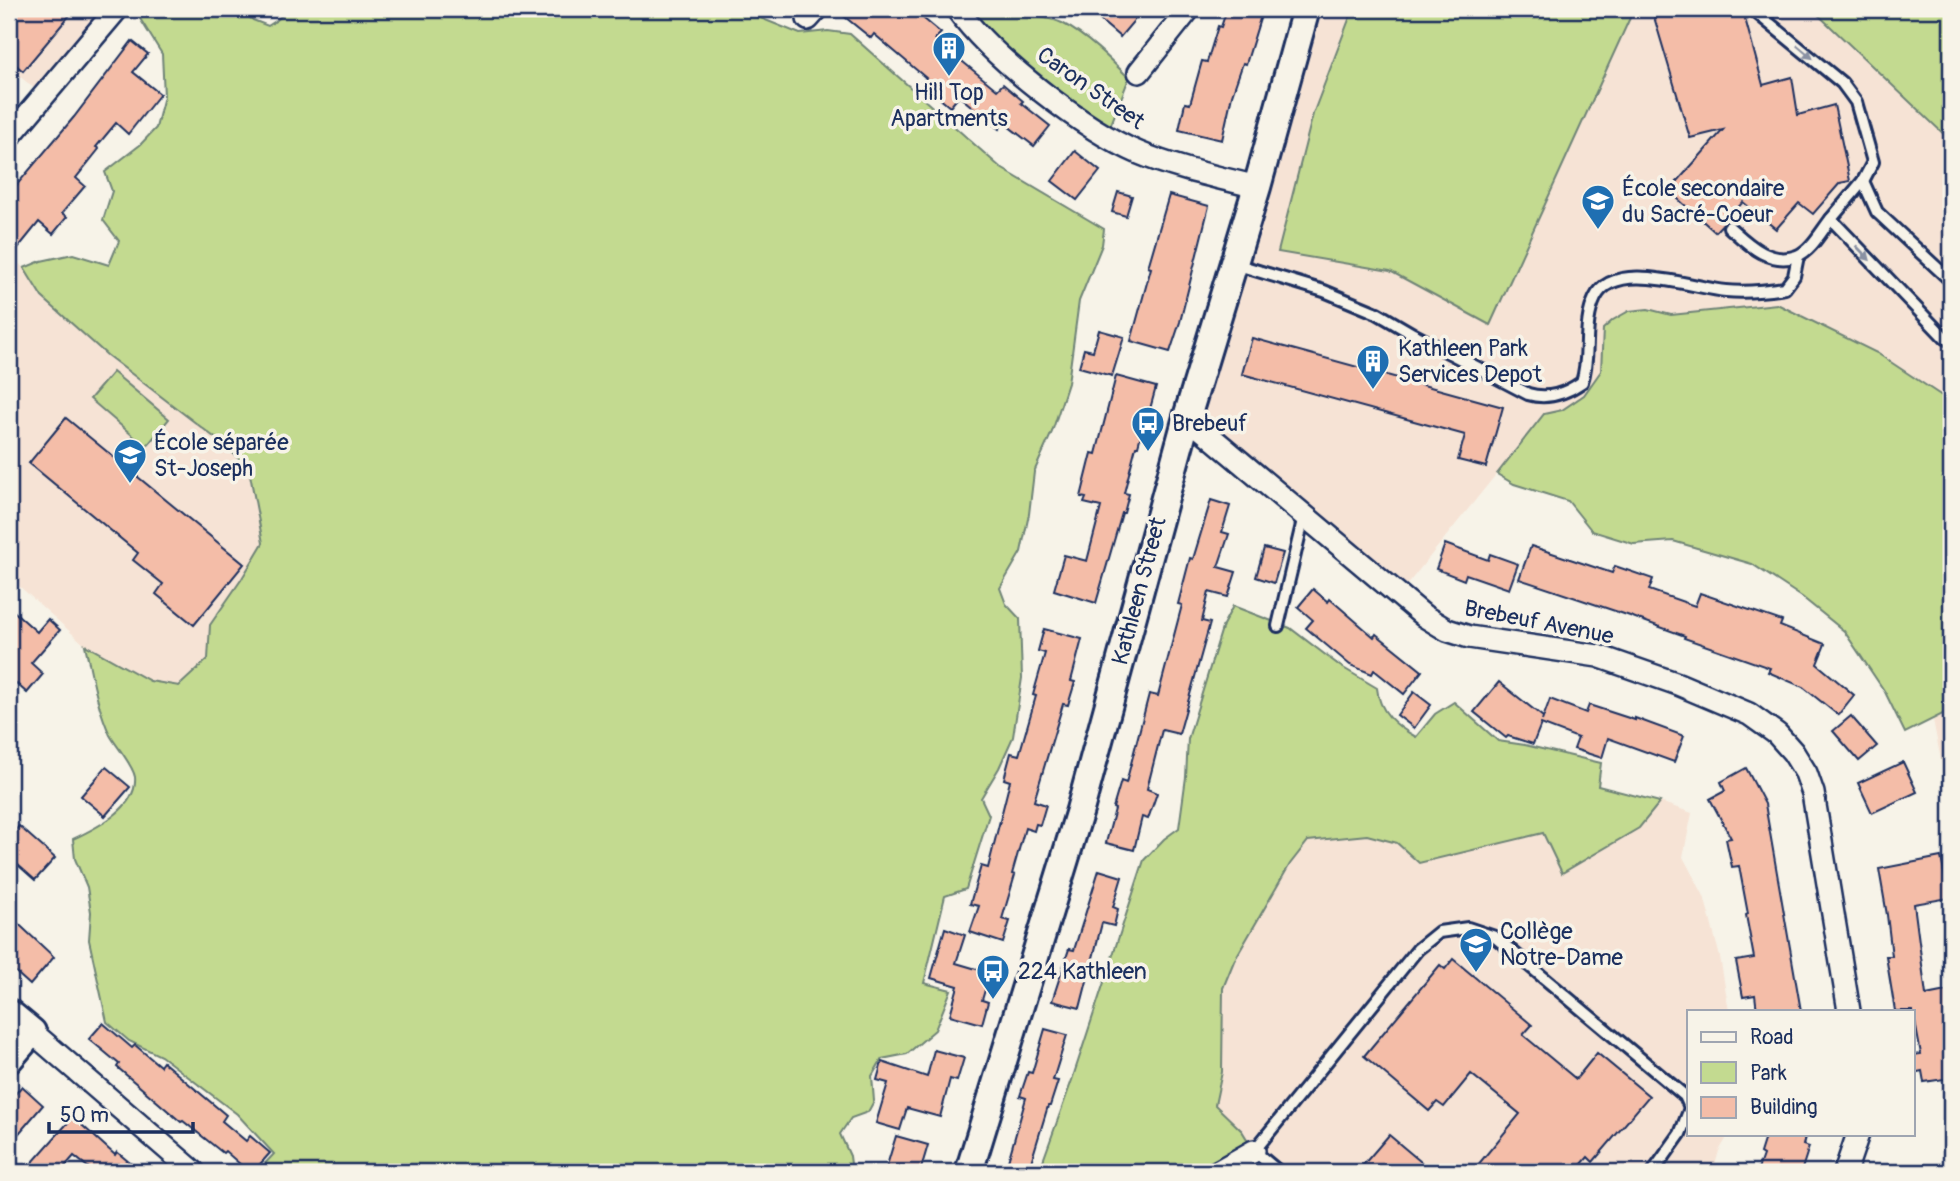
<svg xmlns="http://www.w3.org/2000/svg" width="1960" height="1181" viewBox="0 0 1960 1181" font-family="Pangolin,sans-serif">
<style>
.built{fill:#f6e3d5}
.green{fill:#c3da90;stroke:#6f8477;stroke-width:2}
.building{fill:#f4bda8;stroke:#1b2f5e;stroke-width:2}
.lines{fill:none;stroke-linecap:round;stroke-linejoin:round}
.service-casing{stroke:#1b2f5e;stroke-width:16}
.minor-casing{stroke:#1b2f5e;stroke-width:26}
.tertiary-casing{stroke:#1b2f5e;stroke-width:32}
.service{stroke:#f7f3e8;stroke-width:10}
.minor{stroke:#f7f3e8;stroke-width:21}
.tertiary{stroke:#f7f3e8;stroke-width:26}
.oneway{fill:#8991a3}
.labels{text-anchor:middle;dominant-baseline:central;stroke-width:7;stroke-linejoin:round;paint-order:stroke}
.street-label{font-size:23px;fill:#1b2f5e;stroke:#f7f3e8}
.poi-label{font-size:23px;fill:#1b2f5e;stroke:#f7f3e8;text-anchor:start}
</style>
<rect width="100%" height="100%" fill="#f7f3e8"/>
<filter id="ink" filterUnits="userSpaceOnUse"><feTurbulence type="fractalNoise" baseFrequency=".0143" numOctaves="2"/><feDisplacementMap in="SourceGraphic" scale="14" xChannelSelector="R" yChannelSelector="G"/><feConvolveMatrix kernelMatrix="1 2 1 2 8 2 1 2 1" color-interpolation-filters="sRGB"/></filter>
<g filter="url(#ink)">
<g class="built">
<polygon points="9,9 118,9 44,97 9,67"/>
<polygon points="1308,9 1951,9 1951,402 1777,304 1671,315 1648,309 1604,329 1602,371 1584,395 1562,410 1544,415 1398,596 1187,419"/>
<polygon points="9,255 24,268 42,297 227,447 249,470 263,543 241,580 210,625 208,659 178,686 150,681 85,645 9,577"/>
<polygon points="1951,710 1951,810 1933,720"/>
<polygon points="1660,802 1692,813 1683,857 1704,896 1720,957 1729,1011 1689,1011 1689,1134 1729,1134 1719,1151 1713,1172 1281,1172 1253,1149 1215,1105 1222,1072 1223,987 1234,961 1290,864 1308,841 1367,835 1397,843 1419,863 1543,833 1639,828"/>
</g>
<g class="green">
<path d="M134,9H239L253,20L268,26L277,20L288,9H728L753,15L800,34L828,31L850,34L1001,168L1104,229L1102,245L1079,301L1068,383L1052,432L1034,472L1029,514L1021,552L1000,588L1006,604L1020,619L1022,678L1013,737L999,768L981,798L989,815L966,889L945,896L924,983L951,990L935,1030L907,1054L882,1059L872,1076L874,1101L868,1112L851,1118L840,1134L850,1156L852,1172H257L274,1154L237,1114L161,1056L129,1041L107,1022L89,940L91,912L87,887L75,859L73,839C96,828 138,808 135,777C133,765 116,746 110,735C97,707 92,675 85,645L150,681L179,686L208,659L210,625L241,580L263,543L249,469L227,447L107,355L42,297L24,268L41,261L73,254L109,265L119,241L103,220L112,191L105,172L140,145L156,128L164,96L162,54Z"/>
<polygon points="1353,9 1634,9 1490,325 1390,271 1278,252 1313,114"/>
<polygon points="1812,9 1951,9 1951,141"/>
<path d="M964,13C986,13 1044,14 1062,23C1087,36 1109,58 1129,78L1108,132L1081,116Z"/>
<polygon points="1777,304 1877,353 1951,402 1951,710 1905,733 1885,692 1844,631 1802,597 1752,564 1673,541 1634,544 1592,531 1568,501 1514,484 1497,474 1544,414 1562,410 1584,395 1601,371 1603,329 1613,320 1629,311 1648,309 1671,315"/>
<polygon points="113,372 169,419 146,447 90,399"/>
<path d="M1233,606L1290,628L1340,666L1377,688C1379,712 1396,726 1416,737L1435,714L1454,702L1498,741L1525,745L1601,763L1598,786L1660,802L1639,828L1562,873L1543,833L1419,863L1397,843L1367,835L1308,841L1290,864L1234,961L1223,988L1222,1072L1215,1105L1242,1131L1253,1149L1215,1172H1039L1072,1080L1144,860L1164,839L1179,828L1186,777L1188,739L1223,625Z"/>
</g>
<g class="building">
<polygon points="9,9 75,9 23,71 9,59"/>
<polygon points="835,9 912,9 941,33 935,39 997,90 1003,84 1023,101 1021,103 1050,126 1034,146 1004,123 999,129 959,96 950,107 921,83 926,78 874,34 871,38"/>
<polygon points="1087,9 1127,9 1137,17 1120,37"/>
<polygon points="1227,9 1263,9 1246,64 1243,63 1232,95 1222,140 1179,130 1185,103 1190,104 1202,61 1207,62 1218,26 1221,27"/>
<polygon points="1684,9 1719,9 1721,17 1743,11 1763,85 1792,77 1798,115 1834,105 1850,181 1840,183 1813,214 1799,203 1776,229 1743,202 1715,232 1669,191 1723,130 1690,138 1654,17"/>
<polygon points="132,41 148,54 133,72 160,94 128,134 116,123 96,147 99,149 76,178 85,186 62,213 67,217 53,234 39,222 18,248 9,240 9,194 74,117"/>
<polygon points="1075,151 1100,171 1077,200 1052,181"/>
<polygon points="1118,192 1132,196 1126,216 1112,212"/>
<polygon points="1169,195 1209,206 1180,322 1170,352 1131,341 1151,268 1148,267"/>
<polygon points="1099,330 1124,337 1112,376 1079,367 1084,349 1093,351"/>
<polygon points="1252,338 1503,407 1486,467 1458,460 1465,435 1242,374"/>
<polygon points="1116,376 1156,387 1150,409 1148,408 1138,446 1136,446 1124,493 1129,494 1124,513 1122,513 1096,603 1054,590 1064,555 1087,561 1101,507 1084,503 1086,498 1081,497 1092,453 1096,454"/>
<polygon points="66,418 244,564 194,625 156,594 163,584 133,560 138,553 29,463"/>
<polygon points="1211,500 1230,506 1222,532 1229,534 1218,567 1236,572 1228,597 1209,592 1202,621 1210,623 1179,734 1162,730 1147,789 1157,793 1148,819 1142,817 1134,850 1106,843 1115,809 1113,808 1121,781 1126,783 1149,694 1158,696 1182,605 1178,604 1190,558 1193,559"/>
<polygon points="1445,544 1488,560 1490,554 1518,564 1509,589 1466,574 1464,580 1436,569"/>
<polygon points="1531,546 1612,573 1615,566 1653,579 1649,590 1695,606 1700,593 1782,621 1780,626 1825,644 1817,664 1854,695 1838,715 1803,687 1768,672 1770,668 1684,638 1685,636 1630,616 1519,579"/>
<polygon points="1264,548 1283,553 1274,583 1256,577"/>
<polygon points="1313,589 1328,602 1330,599 1374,637 1376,634 1422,671 1404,694 1374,670 1372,674 1350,665 1306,628 1313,620 1298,607"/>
<polygon points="9,607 37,632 48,619 60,630 31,663 43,674 27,693 9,677"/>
<polygon points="1044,629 1082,639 1071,681 1075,682 1068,705 1063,704 1034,801 1046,805 1040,825 1036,824 1034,831 1025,828 1012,874 1015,875 1002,919 1010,921 1003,943 970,932 979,906 970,904 981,866 988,868 1010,781 1004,779 1011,753 1019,755 1036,696 1033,695 1045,653 1038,651"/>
<polygon points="1499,682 1543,717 1542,721 1550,699 1586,713 1589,705 1635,720 1635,718 1684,736 1674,762 1608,738 1602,758 1574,749 1578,738 1541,724 1533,744 1508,736 1506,738 1474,712"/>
<polygon points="1414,692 1431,705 1414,728 1397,715"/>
<polygon points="1851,716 1877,746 1859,761 1833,731"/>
<polygon points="1903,762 1917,792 1872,813 1858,783"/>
<polygon points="106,767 130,787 105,816 81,796"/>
<polygon points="1746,768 1765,804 1801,1011 1757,1011 1755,995 1743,997 1736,961 1754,958 1746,915 1748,914 1739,866 1732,867 1726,839 1731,838 1710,799 1725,791 1721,782"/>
<polygon points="19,826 55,858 35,880 9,857 9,838"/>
<polygon points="1941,857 1949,898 1914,904 1926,995 1951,990 1951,1078 1924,1082 1922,1071 1913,1073 1913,1055 1921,1054 1915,1022 1913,1022 1913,1011 1895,1011 1886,956 1892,956 1887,915 1879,869"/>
<polygon points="1099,870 1122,877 1113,907 1118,909 1114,926 1102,923 1080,1008 1052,1001 1069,949 1074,950"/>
<polygon points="9,915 54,957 30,985 9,966"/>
<polygon points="945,928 965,935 956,963 990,973 982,1000 988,1002 982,1024 950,1015 958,986 931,978"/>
<polygon points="1453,959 1532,1025 1523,1035 1576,1079 1597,1053 1649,1096 1593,1162 1588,1157 1575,1172 1472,1172 1520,1114 1471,1074 1444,1107 1437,1102 1429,1111 1364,1056 1440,965 1445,969"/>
<polygon points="103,1023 132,1048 135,1045 160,1066 163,1062 226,1115 222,1121 246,1141 250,1136 270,1153 253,1172 249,1172 225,1151 223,1153 183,1121 181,1122 117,1067 119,1064 89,1039"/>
<polygon points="1045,1029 1067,1035 1053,1080 1058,1081 1050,1106 1048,1106 1028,1172 1005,1172 1026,1098 1020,1096 1028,1072 1032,1073"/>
<polygon points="934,1050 964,1058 957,1081 950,1079 940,1117 907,1108 900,1130 876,1123 888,1083 877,1080 882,1062 927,1077"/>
<polygon points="22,1086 43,1105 9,1145 9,1101"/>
<polygon points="73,1117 115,1155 117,1152 141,1172 94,1172 74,1156 60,1172 24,1172"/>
<polygon points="1766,1134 1796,1134 1805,1137 1803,1145 1809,1147 1801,1172 1757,1172 1763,1155 1760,1153"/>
<polygon points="1389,1135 1433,1172 1357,1172"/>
<polygon points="896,1136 928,1145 920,1172 885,1172"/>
</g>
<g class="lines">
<defs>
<g id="service">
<polyline points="1752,9 1842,83 1856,102 1873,162 1863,181 1831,219 1945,338 1951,341"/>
<polyline points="1863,181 1877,212 1951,281"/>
<path d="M1729,227C1747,243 1769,266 1797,256C1811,251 1822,230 1831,219"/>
<path d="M1235,264L1324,291L1377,313L1413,334L1528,394C1548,400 1565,394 1582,382C1591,355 1582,325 1595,298C1614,258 1693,288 1726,291C1746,293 1765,291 1785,288L1794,276L1798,256"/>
<polyline points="1278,626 1304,516"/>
<polyline points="1279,1172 1254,1151 1418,949 1439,932 1468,928 1495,937 1685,1096 1689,1105"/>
<polyline points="1653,1172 1680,1134 1689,1111"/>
</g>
<g id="minor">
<path d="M957,9C991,57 1084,130 1139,153C1177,169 1218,177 1257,187"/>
<polyline points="808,19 817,9"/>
<polyline points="1139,72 1189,9"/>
<polyline points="9,137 117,9"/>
<polyline points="1187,417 1424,616 1447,630 1469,637 1598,656 1678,684 1749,714 1777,734 1793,752 1806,773 1813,793 1849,1011"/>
<polyline points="32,1032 194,1172"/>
<polyline points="1217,1172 1254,1151"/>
<polyline points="1845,1172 1858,1134"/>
</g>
<g id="tertiary">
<polyline points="9,1013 32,1032 9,1059"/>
<polyline points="969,1172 1080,810 1187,417 1257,187 1306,9"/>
</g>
</defs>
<use href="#service" class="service-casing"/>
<use href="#minor" class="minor-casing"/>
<use href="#tertiary" class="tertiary-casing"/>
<use href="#service" class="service"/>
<use href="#minor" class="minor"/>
<use href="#tertiary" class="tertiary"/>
</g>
<defs><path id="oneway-solid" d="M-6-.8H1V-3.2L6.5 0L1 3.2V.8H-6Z" transform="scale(1.75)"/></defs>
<g class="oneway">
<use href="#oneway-solid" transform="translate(1805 52) rotate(40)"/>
<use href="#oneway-solid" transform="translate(1863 253) rotate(46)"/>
</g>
</g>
<defs>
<symbol id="building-pin" viewBox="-11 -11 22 30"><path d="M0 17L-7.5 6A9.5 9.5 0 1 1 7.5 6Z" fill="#1f6fb2" stroke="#f7f3e8"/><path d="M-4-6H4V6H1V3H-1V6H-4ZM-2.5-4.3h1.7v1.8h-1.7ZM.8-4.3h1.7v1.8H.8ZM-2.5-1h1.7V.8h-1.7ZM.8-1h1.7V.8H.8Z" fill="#fff"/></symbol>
<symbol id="school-pin" viewBox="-11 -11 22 30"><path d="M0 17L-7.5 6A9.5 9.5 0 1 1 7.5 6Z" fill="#1f6fb2" stroke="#f7f3e8"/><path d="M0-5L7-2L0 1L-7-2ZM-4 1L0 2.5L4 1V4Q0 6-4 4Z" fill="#fff"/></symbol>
<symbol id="bus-pin" viewBox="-11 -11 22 30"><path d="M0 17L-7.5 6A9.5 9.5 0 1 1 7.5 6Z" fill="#1f6fb2" stroke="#f7f3e8"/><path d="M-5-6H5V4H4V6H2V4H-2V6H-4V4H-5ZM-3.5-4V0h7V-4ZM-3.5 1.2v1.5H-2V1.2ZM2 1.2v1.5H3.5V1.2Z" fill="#fff"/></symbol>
</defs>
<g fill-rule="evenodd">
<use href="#building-pin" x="930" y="29" width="38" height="52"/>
<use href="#school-pin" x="1579" y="182" width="38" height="52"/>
<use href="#building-pin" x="1354" y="342" width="38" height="52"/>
<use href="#bus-pin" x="1129" y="404" width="38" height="52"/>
<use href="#school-pin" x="111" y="436" width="38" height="52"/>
<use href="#school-pin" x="1457" y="925" width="38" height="52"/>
<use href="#bus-pin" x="974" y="952" width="38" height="52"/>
</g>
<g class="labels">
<g class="street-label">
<text transform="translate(1091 88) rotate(35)">Caron Street</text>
<text transform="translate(1139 591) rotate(-75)">Kathleen Street</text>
<text transform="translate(1539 622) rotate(11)">Brebeuf Avenue</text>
</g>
<g class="poi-label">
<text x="949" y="92" text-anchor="middle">Hill Top<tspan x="949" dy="26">Apartments</tspan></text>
<text x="1622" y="188">École secondaire<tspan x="1622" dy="26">du Sacré-Coeur</tspan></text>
<text x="1398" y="348">Kathleen Park<tspan x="1398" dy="26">Services Depot</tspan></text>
<text x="1172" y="423">Brebeuf</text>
<text x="154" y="442">École séparée<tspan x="154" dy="26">St-Joseph</tspan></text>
<text x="1500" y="931">Collège<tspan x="1500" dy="26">Notre-Dame</tspan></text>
<text x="1018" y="971">224 Kathleen</text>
</g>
</g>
<rect width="1960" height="1181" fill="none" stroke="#f7f3e8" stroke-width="35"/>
<rect x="18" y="18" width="1925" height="1146" fill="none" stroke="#1b2f5e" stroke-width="2.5" filter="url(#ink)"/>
<rect x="1687" y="1010" width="228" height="126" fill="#f7f3e8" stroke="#9fa5b1" stroke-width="2"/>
<rect x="1701" y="1032" width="35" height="10" fill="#f7f3e8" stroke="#9fa5b1" stroke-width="2"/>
<text x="1750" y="1044" font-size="21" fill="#1b2f5e">Road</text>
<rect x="1701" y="1062" width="35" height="21" fill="#c3da90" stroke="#9fa5b1" stroke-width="2"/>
<text x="1750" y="1080" font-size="21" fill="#1b2f5e">Park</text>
<rect x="1701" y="1097" width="35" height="21" fill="#f4bda8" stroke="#9fa5b1" stroke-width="2"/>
<text x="1750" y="1114" font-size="21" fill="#1b2f5e">Building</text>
<path d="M49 1122v10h144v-10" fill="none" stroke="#1b2f5e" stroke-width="3.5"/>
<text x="60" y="1122" font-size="21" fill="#1b2f5e" stroke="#f7f3e8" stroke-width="5" paint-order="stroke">50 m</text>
</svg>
